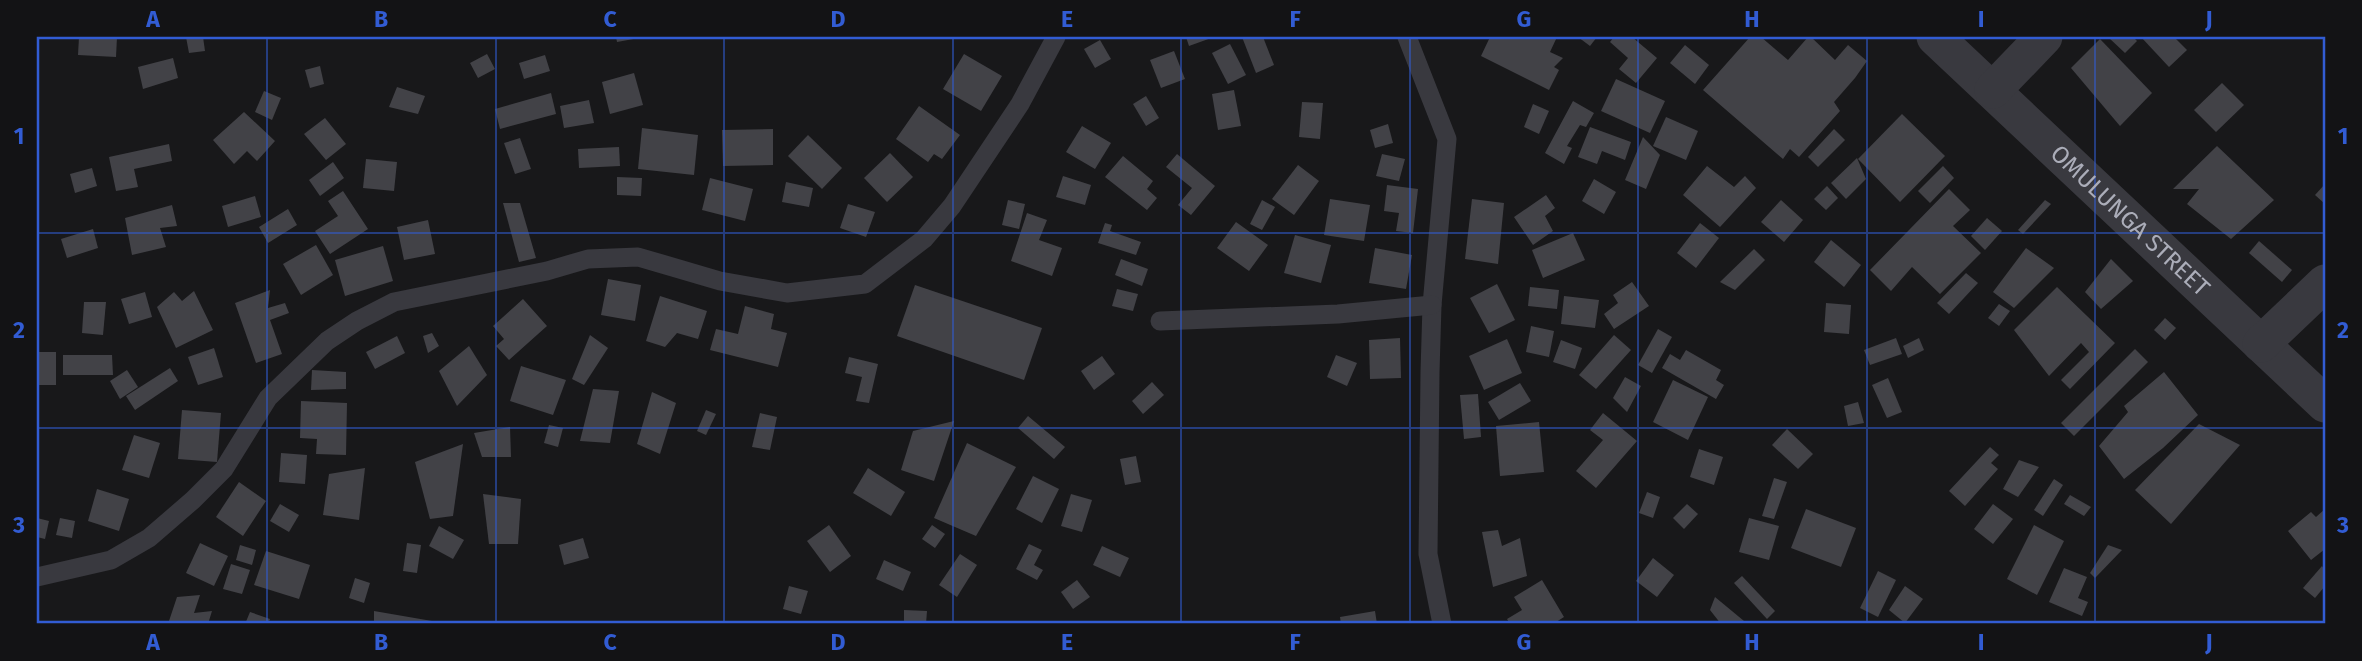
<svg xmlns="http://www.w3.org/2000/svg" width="2362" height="661" viewBox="0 0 2362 661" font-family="'Fira Sans',sans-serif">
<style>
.building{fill:#424247}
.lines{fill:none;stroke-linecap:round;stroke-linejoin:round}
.lane{stroke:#39393f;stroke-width:19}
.street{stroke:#39393f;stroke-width:37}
.grid{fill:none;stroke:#325cd3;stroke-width:2;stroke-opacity:0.55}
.labels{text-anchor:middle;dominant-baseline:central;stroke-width:5;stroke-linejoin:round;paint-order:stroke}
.street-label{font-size:24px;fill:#abadb9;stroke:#131315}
.neatline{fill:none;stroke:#325cd3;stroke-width:2.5}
.grid-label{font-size:23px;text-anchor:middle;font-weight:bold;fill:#325cd3}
</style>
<rect width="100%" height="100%" fill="#18181a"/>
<g class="building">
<polygon points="79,37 117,37 116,57 78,55"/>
<polygon points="186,37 203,37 205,51 189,53"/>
<polygon points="616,37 639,37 639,38 617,42"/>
<polygon points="1186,37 1214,37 1189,46"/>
<polygon points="1242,37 1263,37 1274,65 1256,73"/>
<polygon points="1490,37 1557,37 1550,52 1563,58 1554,67 1559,70 1549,90 1481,56"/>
<polygon points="1578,37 1597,37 1590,46"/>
<polygon points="1614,37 1632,37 1657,58 1636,83 1619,69 1628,58 1610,42"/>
<polygon points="1750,37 1761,37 1788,60 1808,37 1811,37 1835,60 1848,45 1867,61 1855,78 1834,102 1840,111 1799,157 1790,149 1783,159 1703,90"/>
<polygon points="2108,37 2133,37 2137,41 2125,53"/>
<polygon points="2141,37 2174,37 2187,50 2169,67"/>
<polygon points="2100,39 2152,93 2120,126 2071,68"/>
<polygon points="1100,40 1111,59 1095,68 1084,49"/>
<polygon points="1230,44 1246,75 1228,84 1212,53"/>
<polygon points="1685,45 1709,65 1695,84 1670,63"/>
<polygon points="1174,51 1185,79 1161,88 1150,60"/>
<polygon points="487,54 495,69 478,78 470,63"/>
<polygon points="964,54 1002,76 981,111 943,89"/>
<polygon points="545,55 550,71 524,79 519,63"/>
<polygon points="173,58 178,78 143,89 138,67"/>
<polygon points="320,66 324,84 310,88 305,70"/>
<polygon points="634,73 643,105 610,114 602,82"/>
<polygon points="1616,79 1665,101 1650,133 1601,111"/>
<polygon points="2222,83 2244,105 2216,132 2194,110"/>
<polygon points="397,87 425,96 418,114 389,107"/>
<polygon points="1234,90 1241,126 1218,130 1212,94"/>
<polygon points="264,91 281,98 272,120 255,112"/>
<polygon points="551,93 556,114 500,129 495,109"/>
<polygon points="1146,96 1159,118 1146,126 1133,104"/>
<polygon points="589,100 594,123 564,128 560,106"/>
<polygon points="1573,101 1594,113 1586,127 1580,125 1567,146 1572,148 1564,164 1545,153"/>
<polygon points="1302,102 1323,103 1320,139 1299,137"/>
<polygon points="1533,104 1549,111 1539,134 1524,127"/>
<polygon points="919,106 960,135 942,159 934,154 928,162 896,139"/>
<polygon points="244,112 275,141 257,161 247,151 234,164 213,140"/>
<polygon points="1902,114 1945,156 1900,202 1858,159"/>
<polygon points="1666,117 1698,131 1686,160 1653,146"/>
<polygon points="325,118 346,144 326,160 304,134"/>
<polygon points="1388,124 1393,143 1375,148 1370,130"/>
<polygon points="1082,126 1111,143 1095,169 1066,152"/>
<polygon points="1590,127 1631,142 1625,160 1602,151 1597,164 1578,157"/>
<polygon points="642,128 698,135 694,175 638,169"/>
<polygon points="773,129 773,165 723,166 722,130"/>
<polygon points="1834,129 1845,140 1818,167 1808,157"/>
<polygon points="808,135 842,168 822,189 788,156"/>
<polygon points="1643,137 1660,155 1646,189 1625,180"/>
<polygon points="520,138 531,169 515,174 504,143"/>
<polygon points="169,144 172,161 134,169 138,187 116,191 109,157"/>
<polygon points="2217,146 2274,200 2231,239 2187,204 2199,189 2173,189"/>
<polygon points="619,147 620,166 579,168 578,149"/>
<polygon points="890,153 913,177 887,202 864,178"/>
<polygon points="1177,154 1215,186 1191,215 1178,205 1192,188 1166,167"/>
<polygon points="1382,154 1405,159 1399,181 1376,176"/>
<polygon points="1123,156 1153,181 1147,189 1157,198 1147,210 1105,177"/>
<polygon points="1857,158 1866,179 1846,199 1831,183"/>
<polygon points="366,159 397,162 394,191 363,188"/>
<polygon points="333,162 344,178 320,196 309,180"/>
<polygon points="1298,165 1319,181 1294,215 1272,199"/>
<polygon points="1707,166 1734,187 1745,176 1756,188 1720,227 1683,195"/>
<polygon points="1943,166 1954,178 1930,203 1918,191"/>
<polygon points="92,168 97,186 75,193 70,174"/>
<polygon points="1063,176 1091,185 1085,205 1056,197"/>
<polygon points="617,177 642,178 641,196 617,195"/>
<polygon points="710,178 753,189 745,221 702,210"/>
<polygon points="1594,179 1616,192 1604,214 1582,201"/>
<polygon points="786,182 813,188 809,207 782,202"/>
<polygon points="2325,184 2325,204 2315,195"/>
<polygon points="1387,185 1418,189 1413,233 1396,231 1399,213 1384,211"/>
<polygon points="1827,186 1838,198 1826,210 1814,199"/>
<polygon points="1949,189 1970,210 1953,226 1981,253 1940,294 1912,267 1891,291 1870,270"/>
<polygon points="343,191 368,229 330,254 315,231 338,216 328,201"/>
<polygon points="1546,195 1555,208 1545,216 1553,231 1533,245 1514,217"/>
<polygon points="255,196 261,217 228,227 222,206"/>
<polygon points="1330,199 1370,205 1364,241 1324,235"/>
<polygon points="1472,199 1504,203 1498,264 1465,259"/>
<polygon points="1008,200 1025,204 1019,229 1002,225"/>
<polygon points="1262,200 1275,207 1262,230 1250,224"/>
<polygon points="1781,200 1803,220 1784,242 1761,222"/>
<polygon points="2045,200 2051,204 2023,234 2018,230"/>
<polygon points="503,203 520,203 536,258 519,262"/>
<polygon points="848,204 875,212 866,237 840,228"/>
<polygon points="172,205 177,226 160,228 166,247 132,255 125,218"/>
<polygon points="288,209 297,225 268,243 259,227"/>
<polygon points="1027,213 1047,220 1039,240 1062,248 1052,276 1011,261"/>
<polygon points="1987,218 2002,231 1985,250 1971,236"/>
<polygon points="428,220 435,254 404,260 397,227"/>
<polygon points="1236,222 1268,245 1249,271 1217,248"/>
<polygon points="1105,223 1112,225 1110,231 1141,242 1136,255 1098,243"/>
<polygon points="1700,223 1719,238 1696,268 1677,253"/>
<polygon points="93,229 98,248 67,258 61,239"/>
<polygon points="1573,233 1585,260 1543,278 1532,250"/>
<polygon points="1295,235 1331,245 1321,283 1284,273"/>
<polygon points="1831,240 1861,265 1844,287 1814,262"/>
<polygon points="2259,241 2292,270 2282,282 2249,253"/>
<polygon points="316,245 333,275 301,295 283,264"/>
<polygon points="383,246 393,281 345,296 335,260"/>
<polygon points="1375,248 1412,255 1406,289 1369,283"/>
<polygon points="2026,248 2054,268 2014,308 1993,292"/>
<polygon points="1754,249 1765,260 1735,290 1720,282"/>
<polygon points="1121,259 1148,269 1142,286 1115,275"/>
<polygon points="2111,259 2133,281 2101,309 2085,292"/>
<polygon points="1966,273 1978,283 1949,314 1937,303"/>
<polygon points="608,279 641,285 635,321 601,315"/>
<polygon points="1632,282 1649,306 1614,329 1604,314 1618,303 1613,295"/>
<polygon points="1497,284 1515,320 1489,333 1470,298"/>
<polygon points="915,285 1042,328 1024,380 897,336"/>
<polygon points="1530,287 1559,290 1557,309 1528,306"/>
<polygon points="2057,287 2115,343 2070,389 2061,380 2089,352 2081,343 2049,376 2014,330"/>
<polygon points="1117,289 1138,294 1133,311 1112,306"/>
<polygon points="270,290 268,308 285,303 289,313 270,320 282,354 256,363 235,303"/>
<polygon points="194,291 213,330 176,348 157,307 174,292 182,301"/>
<polygon points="145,292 152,317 129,324 121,299"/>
<polygon points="660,296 707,311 698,339 677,333 665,347 646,341"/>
<polygon points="1564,296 1599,300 1595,328 1561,324"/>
<polygon points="523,299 547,326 509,360 496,346 504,339 493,326"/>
<polygon points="84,302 106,302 103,335 82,333"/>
<polygon points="1826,303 1851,305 1849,334 1824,332"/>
<polygon points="1999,304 2010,311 1999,326 1988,318"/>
<polygon points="745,306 774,314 771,329 787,333 778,367 710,350 716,329 738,334"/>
<polygon points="2165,318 2176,328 2165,340 2154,330"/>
<polygon points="1531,326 1554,331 1549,357 1526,352"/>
<polygon points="1658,329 1672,337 1652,373 1638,365"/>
<polygon points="432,333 439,346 428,353 423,336"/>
<polygon points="590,335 608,348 584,385 572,379"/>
<polygon points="1614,335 1631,350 1596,389 1579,375"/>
<polygon points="397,336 405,353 375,369 366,352"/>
<polygon points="1400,338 1401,378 1370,379 1369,340"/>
<polygon points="1896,338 1902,354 1870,365 1864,350"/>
<polygon points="1919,338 1924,350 1908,358 1903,346"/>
<polygon points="1507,339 1522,373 1484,390 1469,356"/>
<polygon points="1561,340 1582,348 1575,369 1553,362"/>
<polygon points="469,346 487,375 457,406 439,371"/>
<polygon points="214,348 223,377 198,385 188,357"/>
<polygon points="2135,349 2148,362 2074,436 2061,423"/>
<polygon points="1686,350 1721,370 1716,380 1724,385 1716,399 1662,368 1670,354 1680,360"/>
<rect x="37" y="352" width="19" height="33"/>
<polygon points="63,355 112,355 113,375 63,375"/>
<polygon points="1336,355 1357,363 1347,386 1327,377"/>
<polygon points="1102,356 1115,374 1094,390 1081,371"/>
<polygon points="849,357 878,364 869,403 856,401 862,377 845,373"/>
<polygon points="521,366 566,380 553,415 510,401"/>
<polygon points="170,368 178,381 135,410 126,396"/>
<polygon points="127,370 138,387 120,399 110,381"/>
<polygon points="312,370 346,372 346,389 311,390"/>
<polygon points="2164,372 2198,415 2163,448 2124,479 2099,446 2128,412 2124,406"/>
<polygon points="1625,377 1641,386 1627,412 1613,398"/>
<polygon points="1888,378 1902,412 1887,418 1872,385"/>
<polygon points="1673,380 1708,397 1688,440 1653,422"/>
<polygon points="1152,382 1164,395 1143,414 1132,401"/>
<polygon points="1520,383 1531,401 1499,420 1488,402"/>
<polygon points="593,389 619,391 610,443 580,441"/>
<polygon points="652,392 676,403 660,454 637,444"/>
<polygon points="1478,394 1481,437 1464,439 1460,395"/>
<polygon points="301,401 347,403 346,455 316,454 317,439 300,438"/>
<polygon points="1858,402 1864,423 1848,426 1844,406"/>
<polygon points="182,410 221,413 217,462 178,459"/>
<polygon points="706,410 716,414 706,435 697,431"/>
<polygon points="760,413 777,417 770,450 752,447"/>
<polygon points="1603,413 1637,441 1596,488 1576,471 1603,440 1590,430"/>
<polygon points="1028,416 1065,447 1054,459 1018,428"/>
<polygon points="954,421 934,481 901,470 913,431"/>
<polygon points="1539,422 1544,472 1500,476 1496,426"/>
<polygon points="2199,424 2240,445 2171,524 2135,490"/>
<polygon points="549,425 563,428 558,447 544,443"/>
<polygon points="510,427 511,457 482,457 474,433"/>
<polygon points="1787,429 1813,454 1798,469 1772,445"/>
<polygon points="134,435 160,443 149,478 122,470"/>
<polygon points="967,443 1016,467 976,536 934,518"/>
<polygon points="463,444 453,516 430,519 415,462"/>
<polygon points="1990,447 1999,455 1991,463 1998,469 1965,506 1949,491"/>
<polygon points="1699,449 1723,457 1714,485 1690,477"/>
<polygon points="281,453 307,455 305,484 279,482"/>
<polygon points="1136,456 1141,482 1125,485 1120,459"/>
<polygon points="2019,460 2039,467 2018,497 2003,489"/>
<polygon points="365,468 359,520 323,515 329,474"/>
<polygon points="868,468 905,492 891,516 853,493"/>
<polygon points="1033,476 1059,489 1042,523 1016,509"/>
<polygon points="1774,478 1787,482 1774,519 1762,516"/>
<polygon points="2054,479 2063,485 2043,516 2034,510"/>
<polygon points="239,482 266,501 243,536 216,517"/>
<polygon points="97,489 129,499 119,531 88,521"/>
<polygon points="1647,492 1660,497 1653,518 1639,513"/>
<polygon points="483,494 521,499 518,544 489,544"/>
<polygon points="1071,494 1092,500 1082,532 1061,526"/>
<polygon points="2070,495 2091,507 2084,516 2064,504"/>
<polygon points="280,504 299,515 289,532 270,521"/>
<polygon points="1687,504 1698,514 1684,529 1673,518"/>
<polygon points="1993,504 2013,519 1993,544 1974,529"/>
<polygon points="1806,509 1856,528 1841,567 1791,548"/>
<polygon points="2325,509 2325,549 2311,560 2288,531 2311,512 2316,517"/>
<polygon points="37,518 49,521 45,539 37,537"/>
<polygon points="60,518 75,521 72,538 56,535"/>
<polygon points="1749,518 1779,526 1769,560 1739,552"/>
<polygon points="829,525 851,556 830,572 807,541"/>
<polygon points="932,525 945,534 935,548 922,539"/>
<polygon points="2034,525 2064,541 2037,595 2007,579"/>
<polygon points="439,526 464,540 453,559 429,546"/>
<polygon points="1498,530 1502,546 1520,538 1527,576 1493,587 1482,532"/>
<polygon points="583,538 589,558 564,565 559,545"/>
<polygon points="200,543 228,556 214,586 186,573"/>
<polygon points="407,543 421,545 417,573 403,571"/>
<polygon points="1029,544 1042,550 1034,565 1043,570 1037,580 1016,569"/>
<polygon points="240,545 256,550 252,565 236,560"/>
<polygon points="2108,545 2122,550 2095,578 2090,573"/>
<polygon points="1102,546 1129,558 1120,577 1093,565"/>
<polygon points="266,551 310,565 299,599 254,585"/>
<polygon points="960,554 977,565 957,597 939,585"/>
<polygon points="1653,558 1674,575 1657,597 1636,581"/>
<polygon points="884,560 911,572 903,591 876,579"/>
<polygon points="231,564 250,570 242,594 223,589"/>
<polygon points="2322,566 2325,571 2325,586 2315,598 2303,588"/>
<polygon points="2064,568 2087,577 2078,598 2088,602 2082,616 2049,602"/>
<polygon points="1878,571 1896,580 1878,617 1860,608"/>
<polygon points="1742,576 1775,611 1767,619 1734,583"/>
<polygon points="355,578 370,583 364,603 349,598"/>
<polygon points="1077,580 1090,597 1073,609 1061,592"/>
<polygon points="1542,580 1564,617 1553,624 1510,624 1507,619 1522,610 1514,597"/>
<polygon points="789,586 808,591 801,614 783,609"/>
<polygon points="1905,586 1923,599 1905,623 1889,610"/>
<polygon points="200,595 194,613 212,611 208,624 168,624 177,597"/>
<polygon points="1715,597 1744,621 1741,624 1721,624 1710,610"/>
<polygon points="904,610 927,611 926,624 904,624"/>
<polygon points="374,611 432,621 431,624 374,624"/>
<polygon points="1375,611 1377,624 1341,624 1340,617"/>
<polygon points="250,612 270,619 268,624 245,624"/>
</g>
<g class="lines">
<g class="lane">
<polyline points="1407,37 1447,139 1432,305 1430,372 1428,554 1442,624"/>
<polyline points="1160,321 1338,314 1432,305"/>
<polyline points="37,577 111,560 149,538 193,500 224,469 268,398 327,341 357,321 394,302 547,271 588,259 638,257 720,281 787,293 865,284 924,239 952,206 1020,104 1056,37"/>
</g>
<g class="street">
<path id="s1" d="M1935,37L2325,404"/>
<polyline points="1993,90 2044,37"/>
<polyline points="2261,344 2325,283"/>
</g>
</g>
<path class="grid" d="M267,37V624M496,37V624M724,37V624M953,37V624M1181,37V624M1410,37V624M1638,37V624M1867,37V624M2095,37V624M37,233H2325M37,428H2325"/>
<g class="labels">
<g class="street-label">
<text stroke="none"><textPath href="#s1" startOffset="268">OMULUNGA STREET</textPath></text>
</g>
</g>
<rect width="2362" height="661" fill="none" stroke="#131315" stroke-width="77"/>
<rect x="38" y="38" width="2286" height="584" class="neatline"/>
<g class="grid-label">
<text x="153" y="27">A</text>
<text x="381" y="27">B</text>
<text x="610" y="27">C</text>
<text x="838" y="27">D</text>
<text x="1067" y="27">E</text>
<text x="1295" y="27">F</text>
<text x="1524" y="27">G</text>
<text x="1752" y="27">H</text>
<text x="1981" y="27">I</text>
<text x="2209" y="27">J</text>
<text x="19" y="144">1</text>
<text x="2343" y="144">1</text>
<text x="19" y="338">2</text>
<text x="2343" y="338">2</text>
<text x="19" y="533">3</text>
<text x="2343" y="533">3</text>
<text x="153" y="650">A</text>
<text x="381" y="650">B</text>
<text x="610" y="650">C</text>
<text x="838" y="650">D</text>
<text x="1067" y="650">E</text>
<text x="1295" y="650">F</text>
<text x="1524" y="650">G</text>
<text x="1752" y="650">H</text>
<text x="1981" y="650">I</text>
<text x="2209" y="650">J</text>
</g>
</svg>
